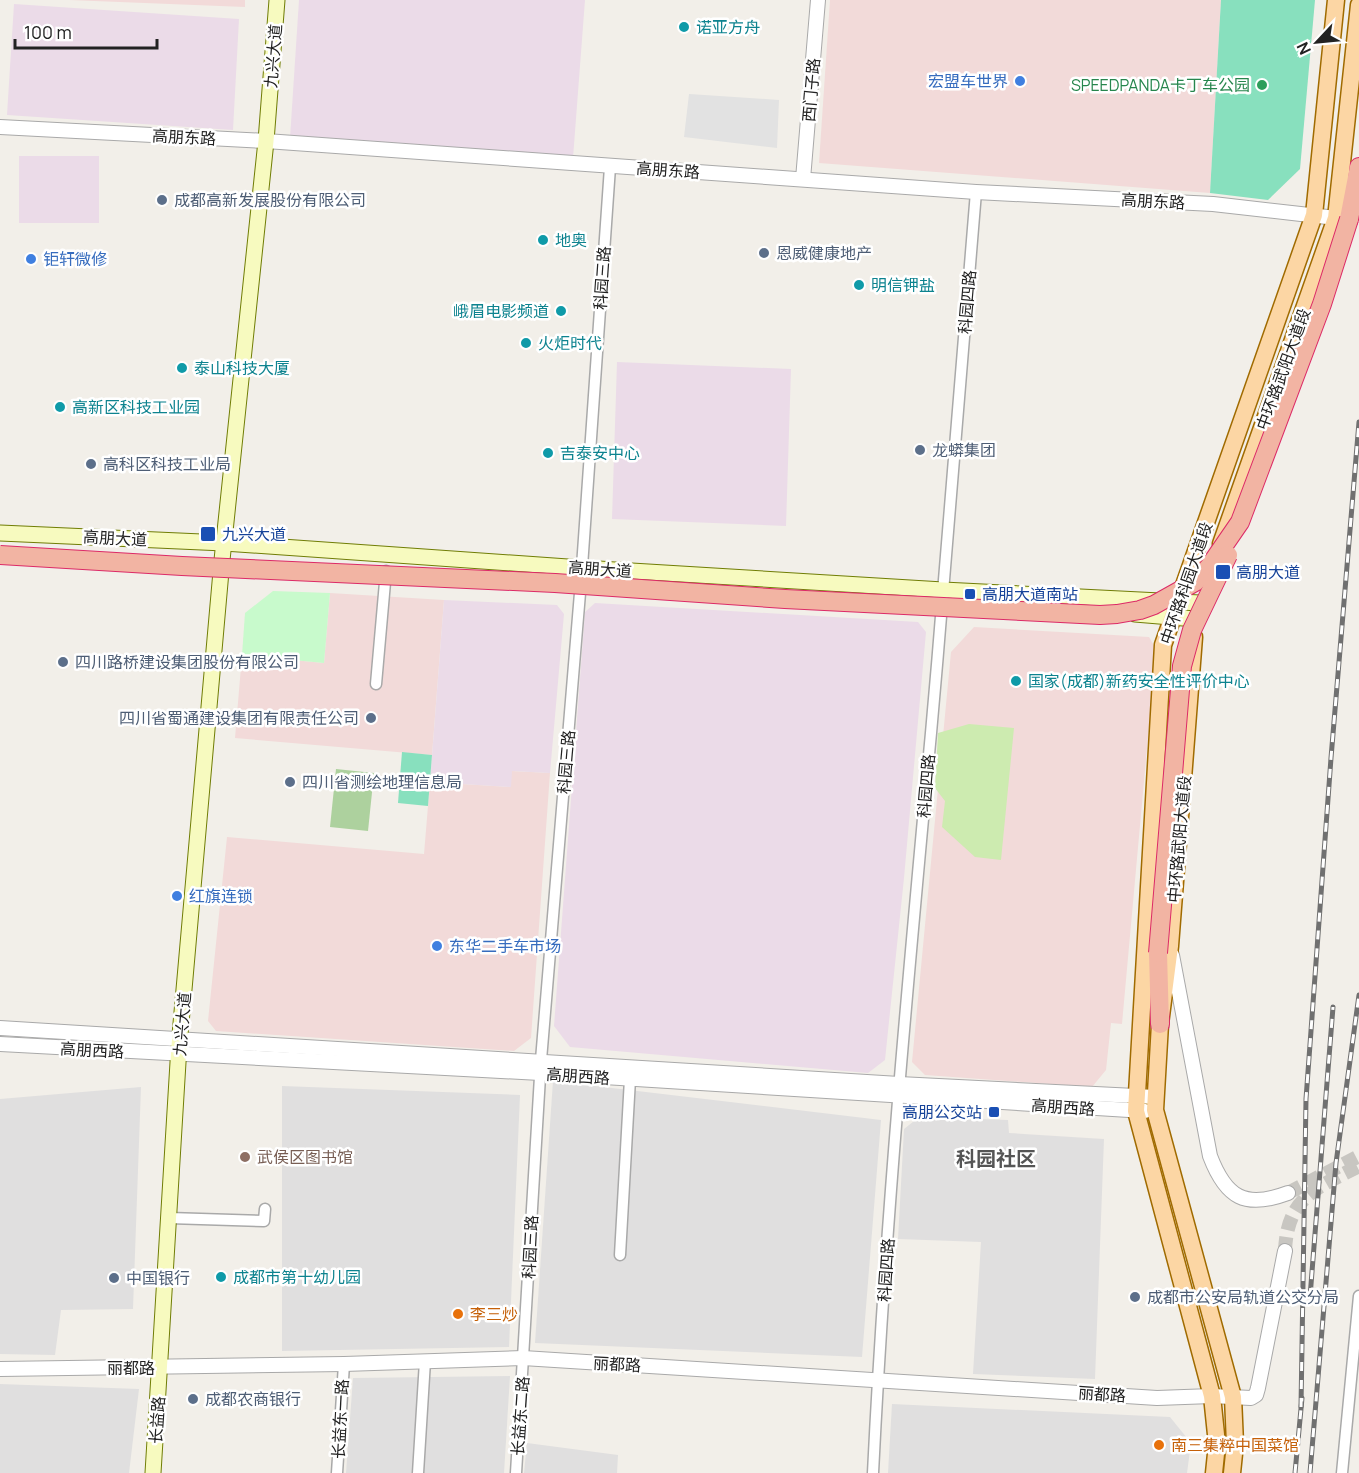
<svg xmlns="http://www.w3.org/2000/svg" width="1359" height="1473" viewBox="0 0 1359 1473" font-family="Manrope,'Noto Sans SC',sans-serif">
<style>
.residential{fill:#e0dfdf}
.commercial{fill:#f2dad9}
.industrial{fill:#ebdbe8}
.grass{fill:#cdebb0}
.forest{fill:#add19e}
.park{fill:#c8facc}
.pitch{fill:#88e0be}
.parking{fill:#e2e2e2}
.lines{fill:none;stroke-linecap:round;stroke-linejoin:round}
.tertiary-tunnel{stroke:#c8c6c1;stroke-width:14;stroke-dasharray:14 7;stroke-linecap:butt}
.minor-casing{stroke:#a9a9a9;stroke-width:13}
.tertiary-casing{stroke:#a9a9a9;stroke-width:16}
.secondary-casing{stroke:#707d05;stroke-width:17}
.primary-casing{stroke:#a06b00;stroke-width:19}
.trunk-casing{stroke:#dc2a67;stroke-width:20}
.minor{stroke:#fff;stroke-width:10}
.tertiary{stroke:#fff;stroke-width:14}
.secondary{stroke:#f7fabf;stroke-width:15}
.primary{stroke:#fcd6a4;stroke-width:16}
.trunk{stroke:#f2b4a3;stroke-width:18}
.rail-casing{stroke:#707070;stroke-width:5}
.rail{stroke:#fff;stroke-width:3;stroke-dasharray:9;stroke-linecap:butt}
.trunk-bridge-casing{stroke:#dc2a67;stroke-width:20;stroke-linecap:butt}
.trunk-bridge{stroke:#f2b4a3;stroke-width:18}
.culture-dot{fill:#0f9aa8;stroke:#fff;stroke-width:2}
.shop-dot{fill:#3f7fe0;stroke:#fff;stroke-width:2}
.leisure-dot{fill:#2e9e5b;stroke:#fff;stroke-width:2}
.service-dot{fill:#5c6f8a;stroke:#fff;stroke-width:2}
.transit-dot{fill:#1a4fb4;stroke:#fff;stroke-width:2}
.education-dot{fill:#8d6e63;stroke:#fff;stroke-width:2}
.food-dot{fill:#e8710a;stroke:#fff;stroke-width:2}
.labels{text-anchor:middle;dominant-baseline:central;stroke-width:5;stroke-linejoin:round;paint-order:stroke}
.culture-label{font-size:16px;fill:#0d838f;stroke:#fff;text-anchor:start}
.street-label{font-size:16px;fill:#222;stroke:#fff}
.shop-label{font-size:16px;fill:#366cbe;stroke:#fff;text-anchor:start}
.leisure-label{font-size:16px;fill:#27864d;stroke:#fff;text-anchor:end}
.service-label{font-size:16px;fill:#4e5e75;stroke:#fff;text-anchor:start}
.transit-label{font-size:16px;fill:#164399;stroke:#fff;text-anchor:start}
.education-label{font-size:16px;fill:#785e54;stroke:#fff;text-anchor:start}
.food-label{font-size:16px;fill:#c56008;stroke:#fff;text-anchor:start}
.quarter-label{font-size:20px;font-weight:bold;fill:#555;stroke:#fff}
</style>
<rect width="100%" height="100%" fill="#f2efe9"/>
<g class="residential">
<polygon points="553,1081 881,1120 862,1357 535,1343"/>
<polygon points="282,1086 520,1095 509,1347 282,1351"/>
<polygon points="141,1087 133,1309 61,1310 55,1355 0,1354 0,1099"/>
<polygon points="919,1117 1008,1120 1009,1133 1104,1139 1095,1379 973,1374 981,1242 898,1239 904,1129"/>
<polygon points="510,1376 504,1473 346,1473 353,1378"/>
<polygon points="0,1384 139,1389 129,1473 0,1473"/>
<polygon points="892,1404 1170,1417 1191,1443 1187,1473 888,1473"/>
<polygon points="527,1443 618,1455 617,1473 524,1473"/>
</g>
<g class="commercial">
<polygon points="69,0 245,0 245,7"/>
<polygon points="830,0 1221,0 1210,193 819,163"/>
<polygon points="330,593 444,600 432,755 235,738 242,655 324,663"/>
<polygon points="974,627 1149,637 1156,649 1122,1024 1111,1023 1106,1070 1092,1087 925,1075 912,1062 951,652"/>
<polygon points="511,771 550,773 531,1038 514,1051 216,1031 208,1021 227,837 424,854 430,782 510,787"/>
</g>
<g class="industrial">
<polygon points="299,0 585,0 573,158 290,138"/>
<polygon points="14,4 239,19 233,130 7,115"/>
<rect x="19" y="156" width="80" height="67"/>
<polygon points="617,362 791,369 786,526 612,519"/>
<polygon points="444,600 557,605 564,614 550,773 512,771 511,787 430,782"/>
<polygon points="595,603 918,622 926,632 904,878 885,1060 868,1073 570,1047 554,1026 585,612"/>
</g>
<polygon class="grass" points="969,724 1014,728 1001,860 975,857 942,827 945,801 935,788 938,733"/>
<polygon class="forest" points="336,769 374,773 368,831 330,827"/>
<polygon class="park" points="273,591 330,593 324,663 242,655 245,613"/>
<g class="pitch">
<polygon points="1221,0 1315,0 1300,169 1268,200 1210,193"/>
<polygon points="402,752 432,755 428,806 398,803"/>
</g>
<polygon class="parking" points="689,94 779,100 777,148 684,137"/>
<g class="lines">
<g class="tertiary-tunnel">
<polyline points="1288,1193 1359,1156"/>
<path d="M1285,1251C1287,1197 1317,1188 1359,1166"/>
</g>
<defs>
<g id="minor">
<polyline points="376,684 386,571"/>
<polyline points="169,1218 264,1221 265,1209"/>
<polyline points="620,1255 630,1079"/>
<polyline points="337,1473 344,1364"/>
<polyline points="418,1473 425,1361"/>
<polyline points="516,1473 541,1060 581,581 610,167"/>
<path d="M873,1473C885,1226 908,979 931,733C947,553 961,373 976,192"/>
<polyline points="1342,1473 1359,1296"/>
</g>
<g id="tertiary">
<polyline points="0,127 266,141 976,192 1213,204 1336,218"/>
<polyline points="803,179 818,0"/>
<path d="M1172,955L1210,1156C1226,1198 1245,1209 1288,1193"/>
<polyline points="0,1028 899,1084 1155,1097"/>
<polyline points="0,1044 540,1073 1145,1111"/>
<polyline points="0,1369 344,1364 523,1358 1157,1398 1212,1396 1251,1398 1256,1395 1258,1388 1285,1251"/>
</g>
<g id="secondary">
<polyline points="0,533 224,543 582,568 943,590 1200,603"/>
<polyline points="1135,614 1195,619"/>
<polyline points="153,1473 179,1046 222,560 266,141 277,0"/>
</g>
<g id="primary">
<polyline points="1221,544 1336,218 1359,5"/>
<polyline points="1194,637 1170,946 1160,1024 1155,1110 1233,1397 1235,1444 1232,1473"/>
<polyline points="1214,1473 1217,1444 1212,1396 1136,1111 1163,645 1314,215 1336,0"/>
</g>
<g id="trunk">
<polyline points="1349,219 1359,167"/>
<polyline points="1158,953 1160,1024"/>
</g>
</defs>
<use href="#minor" class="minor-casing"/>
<use href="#tertiary" class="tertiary-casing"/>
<use href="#secondary" class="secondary-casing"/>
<use href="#primary" class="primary-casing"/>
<use href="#trunk" class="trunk-casing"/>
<use href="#minor" class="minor"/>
<use href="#tertiary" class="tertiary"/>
<use href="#secondary" class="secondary"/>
<use href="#primary" class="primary"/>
<use href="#trunk" class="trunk"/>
<defs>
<g id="rail">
<polyline points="1310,1297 1333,1007"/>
<polyline points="1301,1407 1306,1099 1331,758 1359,422"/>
<polyline points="1295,1473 1302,1398"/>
<polyline points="1310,1473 1336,1163 1359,995"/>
</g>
</defs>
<use href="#rail" class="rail-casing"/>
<use href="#rail" class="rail"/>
<defs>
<g id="trunk-bridge">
<polyline points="0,555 182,566 555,583 785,599 1100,615 1117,614 1140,610 1154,605 1195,582 1209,567 1240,522 1322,304 1349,219"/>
<polyline points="1158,953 1182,666 1192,630 1228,555"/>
</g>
</defs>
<use href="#trunk-bridge" class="trunk-bridge-casing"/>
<use href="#trunk-bridge" class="trunk-bridge"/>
</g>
<g class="culture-dot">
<circle cx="684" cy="27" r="6"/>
<circle cx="543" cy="240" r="6"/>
<circle cx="859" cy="285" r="6"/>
<circle cx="561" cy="311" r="6"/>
<circle cx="526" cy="343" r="6"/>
<circle cx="182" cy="368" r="6"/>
<circle cx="60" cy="407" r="6"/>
<circle cx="548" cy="453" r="6"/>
<circle cx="1016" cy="681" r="6"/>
<circle cx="221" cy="1277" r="6"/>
</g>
<g class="shop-dot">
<circle cx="1020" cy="81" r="6"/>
<circle cx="31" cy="259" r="6"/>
<circle cx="177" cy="896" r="6"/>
<circle cx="437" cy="946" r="6"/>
</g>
<circle class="leisure-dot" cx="1262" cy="85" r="6"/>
<g class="service-dot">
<circle cx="162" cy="200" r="6"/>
<circle cx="764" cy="253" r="6"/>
<circle cx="920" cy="450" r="6"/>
<circle cx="91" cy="464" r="6"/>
<circle cx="63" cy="662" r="6"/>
<circle cx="371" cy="718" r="6"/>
<circle cx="290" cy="782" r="6"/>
<circle cx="114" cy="1278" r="6"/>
<circle cx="1135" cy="1297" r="6"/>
<circle cx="193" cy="1399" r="6"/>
</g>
<g class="transit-dot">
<rect x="200" y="526" width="16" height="16" rx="3"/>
<rect x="1215" y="564" width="16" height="16" rx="3"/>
<rect x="964" y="588" width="12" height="12" rx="3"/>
<rect x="988" y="1106" width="12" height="12" rx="3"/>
</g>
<circle class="education-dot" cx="245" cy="1157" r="6"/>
<g class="food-dot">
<circle cx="458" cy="1314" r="6"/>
<circle cx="1159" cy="1445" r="6"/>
</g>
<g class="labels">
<g class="culture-label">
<text x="696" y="27">诺亚方舟</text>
<text x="555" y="240">地奥</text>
<text x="871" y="285">明信钾盐</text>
<text x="549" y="311" text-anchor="end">峨眉电影频道</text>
<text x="538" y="343">火炬时代</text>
<text x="194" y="368">泰山科技大厦</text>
<text x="72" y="407">高新区科技工业园</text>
<text x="560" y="453">吉泰安中心</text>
<text x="1028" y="681">国家(成都)新药安全性评价中心</text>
<text x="233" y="1277">成都市第十幼儿园</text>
</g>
<g class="street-label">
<text transform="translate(273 56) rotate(-85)">九兴大道</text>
<text transform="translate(811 90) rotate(-85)">西门子路</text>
<text transform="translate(184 137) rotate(3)">高朋东路</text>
<text transform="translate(668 170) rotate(4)">高朋东路</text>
<text transform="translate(1153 201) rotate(3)">高朋东路</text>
<text transform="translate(602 278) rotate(-86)">科园三路</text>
<text transform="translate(967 302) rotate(-85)">科园四路</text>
<text transform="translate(1283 369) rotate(-70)">中环路武阳大道段</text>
<text transform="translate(115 538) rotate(3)">高朋大道</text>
<text transform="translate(600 569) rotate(4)">高朋大道</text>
<text transform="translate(1186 583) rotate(-71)">中环路科园大道段</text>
<text transform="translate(566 762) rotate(-85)">科园三路</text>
<text transform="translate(926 786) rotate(-85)">科园四路</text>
<text transform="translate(1179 839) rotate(-85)">中环路武阳大道段</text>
<text transform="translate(182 1024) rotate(-85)">九兴大道</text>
<text transform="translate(92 1050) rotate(3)">高朋西路</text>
<text transform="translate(578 1076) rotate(4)">高朋西路</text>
<text transform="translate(1063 1107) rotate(4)">高朋西路</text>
<text transform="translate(530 1247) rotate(-87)">科园三路</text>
<text transform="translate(886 1270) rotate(-86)">科园四路</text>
<text transform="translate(617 1364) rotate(3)">丽都路</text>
<text x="131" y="1368">丽都路</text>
<text transform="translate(1102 1394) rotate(4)">丽都路</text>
<text transform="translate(520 1416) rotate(-86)">长益东二路</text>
<text transform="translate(340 1419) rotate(-87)">长益东一路</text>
<text transform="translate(157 1420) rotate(-86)">长益路</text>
</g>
<g class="shop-label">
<text x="1008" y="81" text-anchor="end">宏盟车世界</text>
<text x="43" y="259">钜轩微修</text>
<text x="189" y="896">红旗连锁</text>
<text x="449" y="946">东华二手车市场</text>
</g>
<g class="leisure-label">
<text x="1250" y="85">SPEEDPANDA卡丁车公园</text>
</g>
<g class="service-label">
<text x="174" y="200">成都高新发展股份有限公司</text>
<text x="776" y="253">恩威健康地产</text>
<text x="932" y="450">龙蟒集团</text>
<text x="103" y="464">高科区科技工业局</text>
<text x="75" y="662">四川路桥建设集团股份有限公司</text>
<text x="359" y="718" text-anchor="end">四川省蜀通建设集团有限责任公司</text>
<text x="302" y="782">四川省测绘地理信息局</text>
<text x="126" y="1278">中国银行</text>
<text x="1147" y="1297">成都市公安局轨道公交分局</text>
<text x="205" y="1399">成都农商银行</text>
</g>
<g class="transit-label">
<text x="222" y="534">九兴大道</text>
<text x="1236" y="572">高朋大道</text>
<text x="982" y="594">高朋大道南站</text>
<text x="982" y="1112" text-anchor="end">高朋公交站</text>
</g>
<g class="education-label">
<text x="257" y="1157">武侯区图书馆</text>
</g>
<g class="food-label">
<text x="470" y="1314">李三炒</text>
<text x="1171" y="1445">南三集粹中国菜馆</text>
</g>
<g class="quarter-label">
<text x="996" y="1158">科园社区</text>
</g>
</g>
<g transform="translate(1317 42) rotate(244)" stroke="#ffffff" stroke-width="4.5" paint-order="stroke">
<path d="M0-4.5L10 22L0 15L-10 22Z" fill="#222222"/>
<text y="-9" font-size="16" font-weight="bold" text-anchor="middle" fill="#222222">N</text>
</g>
<path d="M15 39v9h142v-9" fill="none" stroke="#222222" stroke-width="3"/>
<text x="24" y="39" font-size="18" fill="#222222" stroke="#ffffff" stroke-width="4.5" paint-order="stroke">100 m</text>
</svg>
